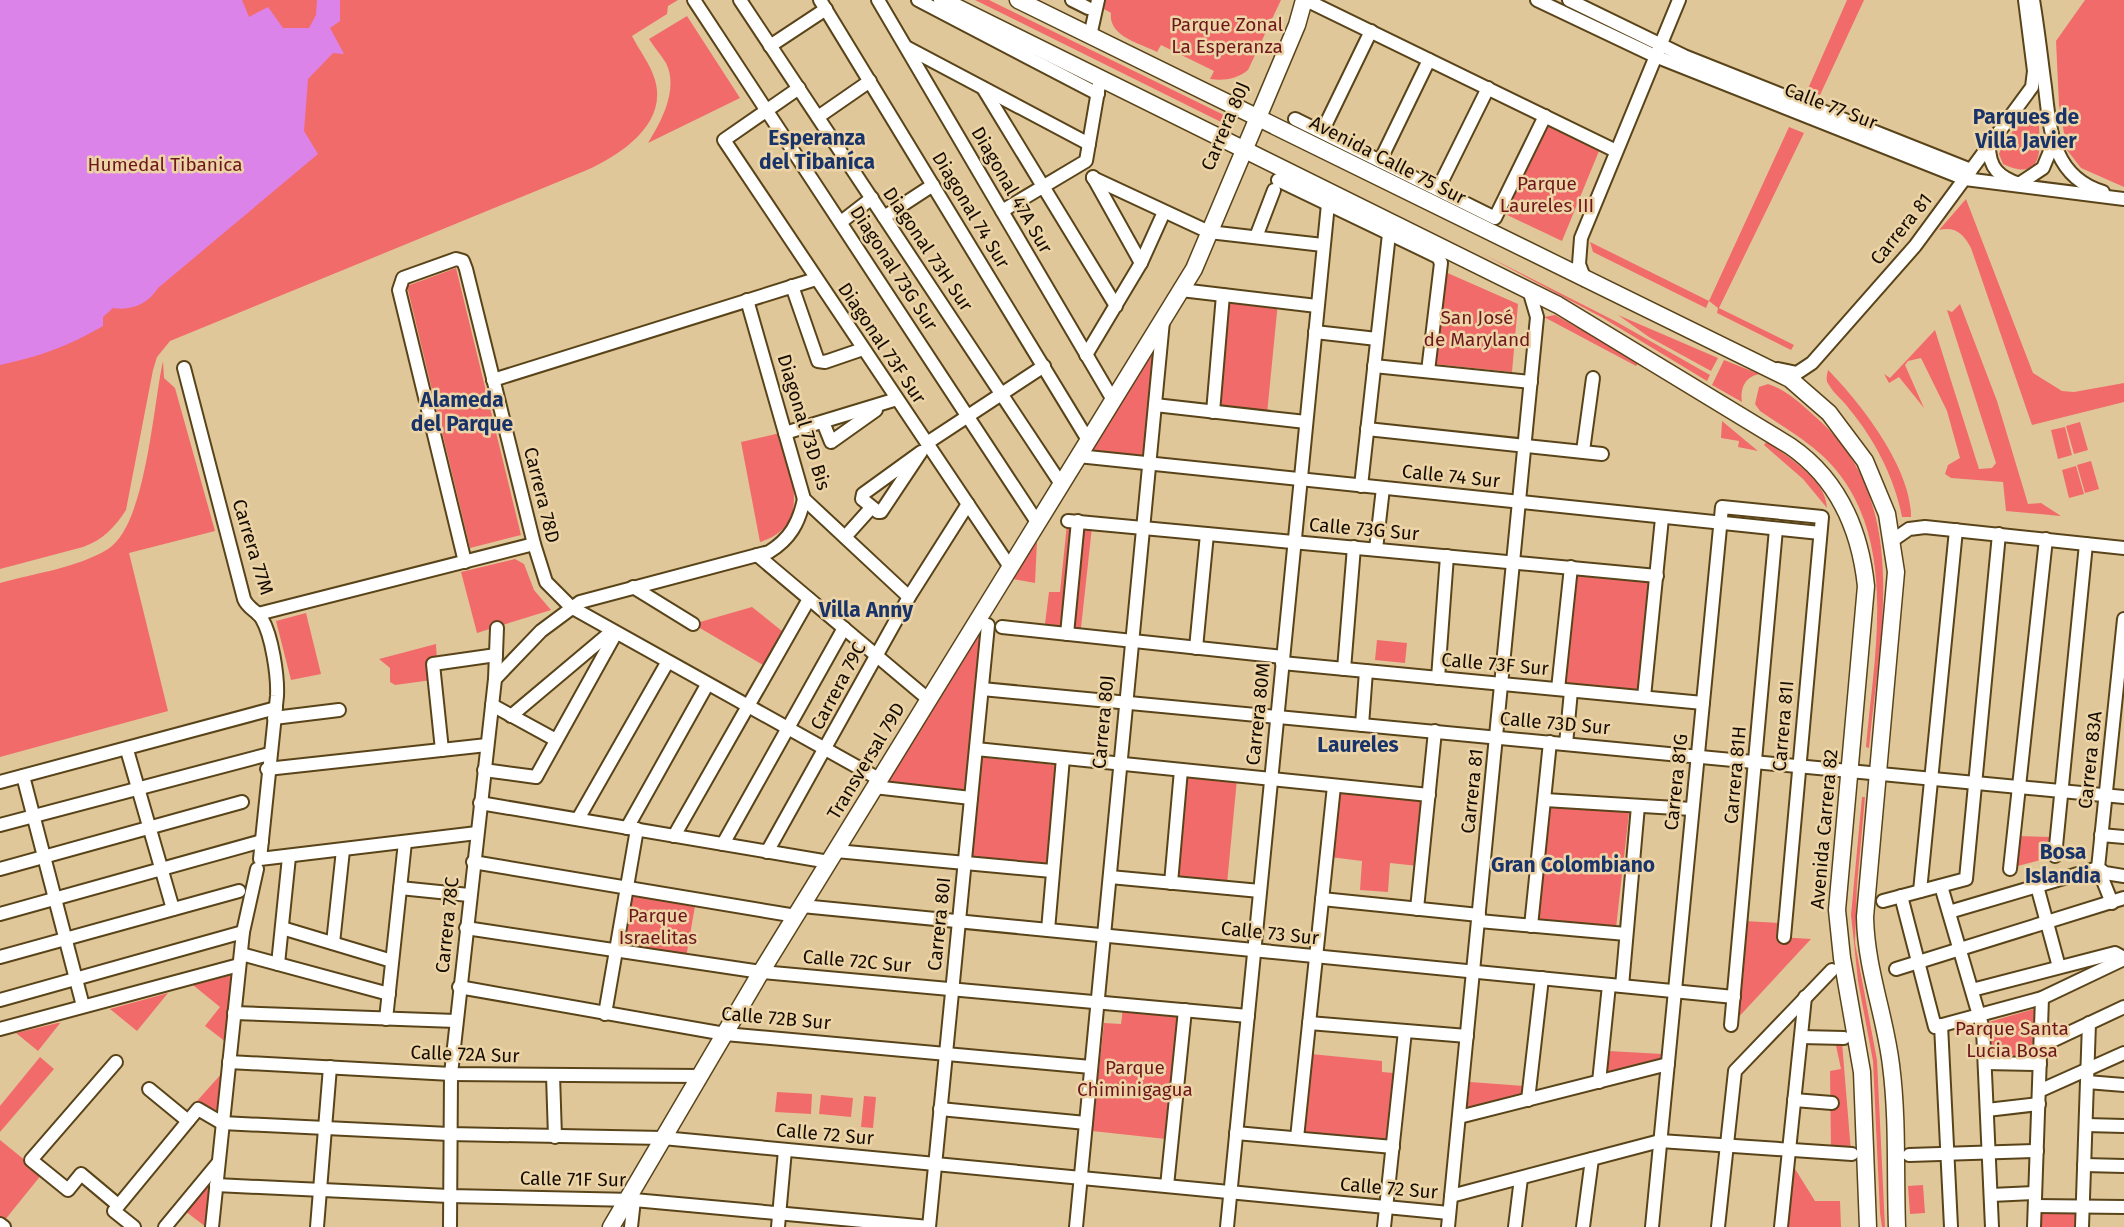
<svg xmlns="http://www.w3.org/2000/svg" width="2124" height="1227" viewBox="0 0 2124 1227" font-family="'Fira Sans',sans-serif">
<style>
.green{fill:#f26b6b}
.water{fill:#dc83e9}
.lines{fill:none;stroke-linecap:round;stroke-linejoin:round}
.minor-casing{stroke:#594419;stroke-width:16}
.major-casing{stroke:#594419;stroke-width:19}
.minor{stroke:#fff;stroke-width:12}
.major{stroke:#fff;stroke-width:16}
.labels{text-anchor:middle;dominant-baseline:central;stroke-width:5;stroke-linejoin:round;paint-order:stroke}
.park-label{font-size:19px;fill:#6d161c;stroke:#edd4a7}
.street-label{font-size:19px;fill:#140c00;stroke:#edd4a7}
.neighbourhood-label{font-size:21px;font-weight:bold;fill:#183369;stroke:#edd4a7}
</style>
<rect width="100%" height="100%" fill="#e0c79a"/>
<g class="green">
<path d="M0,0H678L668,6L667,14L632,36C639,50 651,65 655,80C668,124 620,155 587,170L170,341L157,357L153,370L126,510C115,527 103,540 83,547L0,569Z"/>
<polygon points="975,0 989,0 1224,115 1221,122"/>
<path d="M1106,0H1281L1248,70C1237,79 1224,81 1210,79L1214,71L1161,45L1157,52C1139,43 1108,36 1111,13L1104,9Z"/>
<polygon points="1847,0 1864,0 1820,95 1807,91"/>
<polygon points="2085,0 2124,0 2124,187 2081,168 2067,150 2059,105 2056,41"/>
<path d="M687,16L740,98L648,143C661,122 679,89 666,63C661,55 654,47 649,39Z"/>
<path d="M2025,115L2038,117C2041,146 2045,184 2003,164L1999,154L2003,144Z"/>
<polygon points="1546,125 1599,151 1562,241 1503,213"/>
<polygon points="1789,127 1804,133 1719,308 1794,345 1791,350 1717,313 1718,308 1709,301 1706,308 1593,252 1590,242 1709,301"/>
<path d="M1966,199L2033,373L2062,391L2074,392L2124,383V402L2032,425L1971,248C1964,234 1955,226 1939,230Z"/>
<polygon points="1481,253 1615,321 1710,375 1707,381 1603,318"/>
<polygon points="456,268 521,535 470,548 407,286"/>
<polygon points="1443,271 1518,304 1512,372 1434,364"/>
<polygon points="1227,298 1278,302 1267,414 1215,409"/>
<polygon points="1960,304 1997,401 2028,504 2041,503 2061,516 2006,511 2003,482 1951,478 1945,474 1948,465 1960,458 1947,411 1921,358 1908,361 1905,365 1924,408 1899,377 1889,383 1884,374 1890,378 1935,330 1979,469 1992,468 1996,463 1947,310 1952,312"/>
<polygon points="1555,315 1639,362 1636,366 1544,317"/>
<polygon points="1618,315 1718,358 1711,371 1649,337"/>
<polygon points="1155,341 1145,460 1088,454"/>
<path d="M1724,360L1759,374C1745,377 1740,388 1742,402L1712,385Z"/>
<path d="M163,361L164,378L175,388L215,531L129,553L168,711L0,757V583C35,573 77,568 108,549C146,525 153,406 163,361Z"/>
<path d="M1828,370C1862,404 1912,470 1911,517H1902C1895,479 1875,440 1850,410C1844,401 1834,394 1829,385C1825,380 1827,376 1828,370Z"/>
<path d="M1768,384C1788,390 1804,407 1819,420C1913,505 1879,638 1869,748L1866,747C1874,653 1901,533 1825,458C1805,439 1782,426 1760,411L1755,404L1759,387Z"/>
<polygon points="1722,421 1758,451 1738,447 1739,441 1721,438"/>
<polygon points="2080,422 2088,450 2074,454 2066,426"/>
<polygon points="2065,427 2072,455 2058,459 2051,430"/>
<path d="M780,433C790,474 814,525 760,542L741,442Z"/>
<path d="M1767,441C1788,458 1826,479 1827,508L1803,479L1764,445Z"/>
<polygon points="2091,461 2099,489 2085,493 2077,465"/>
<polygon points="2076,466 2084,494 2069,498 2062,470"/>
<polygon points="1067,524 1092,527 1081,628 1045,624 1049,592 1060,592"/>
<polygon points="1037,541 1035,583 1013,579"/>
<polygon points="515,559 524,564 534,590 551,610 477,633 461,572"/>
<polygon points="1576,571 1652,579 1640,691 1564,683"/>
<polygon points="752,607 782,631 763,665 693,624"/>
<polygon points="306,613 321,674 291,680 276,621"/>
<polygon points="985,619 965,794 883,785"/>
<polygon points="1377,640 1407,643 1405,663 1375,660"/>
<polygon points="436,644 437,661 432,680 395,685 390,682 390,668 379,659"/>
<polygon points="979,757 1056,765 1046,867 969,859"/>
<polygon points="1184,774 1237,779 1227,884 1174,879"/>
<polygon points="1336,790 1425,798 1418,866 1390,863 1388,892 1360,890 1362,861 1330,857"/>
<polygon points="1862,797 1865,797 1857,885 1855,943 1877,1060 1885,1227 1882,1227 1880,1213 1873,1061 1858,981 1851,915"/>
<polygon points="1548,804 1629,813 1616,928 1535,919"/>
<polygon points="2018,836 2051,837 2048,858 2014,867"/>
<polygon points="631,895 695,906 686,958 622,947"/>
<polygon points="1744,921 1780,923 1779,937 1811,939 1735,1021"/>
<polygon points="232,975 226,1042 205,1026 220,1007 193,985"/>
<polygon points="168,993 137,1031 110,1009"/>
<polygon points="1123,1008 1179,1014 1166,1139 1092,1131 1104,1023 1121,1024"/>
<polygon points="2037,1008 2036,1061 1989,1061 1989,1022"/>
<polygon points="61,1022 38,1051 16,1033 62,1022"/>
<polygon points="1835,1041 1842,1042 1851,1152 1831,1151 1830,1071 1841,1069"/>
<polygon points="1608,1051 1663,1054 1661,1059 1604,1077"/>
<polygon points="1311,1054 1382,1061 1382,1072 1394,1073 1388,1142 1304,1134"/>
<polygon points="40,1057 54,1069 0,1132 0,1106"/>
<polygon points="223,1072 219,1112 197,1101"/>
<polygon points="1470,1082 1524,1086 1523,1099 1467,1114"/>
<polygon points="777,1092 812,1094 811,1114 775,1112"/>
<polygon points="821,1095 853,1098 851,1117 819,1114"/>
<polygon points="864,1096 876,1097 873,1128 861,1127"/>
<polygon points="0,1140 42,1174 4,1221 0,1218"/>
<polygon points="1792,1164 1815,1201 1840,1201 1841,1227 1787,1227"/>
<polygon points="211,1178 206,1227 185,1211"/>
<polygon points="1923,1185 1925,1213 1910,1214 1908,1186"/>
<polygon points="2037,1210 2076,1210 2075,1227 2036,1227"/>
</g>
<path class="water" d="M0,0H242L249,17L268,7L283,28H309L316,15L317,0H340V21L330,28L344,54L333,53L308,79L304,131L318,154L158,288C148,304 131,311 113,308L103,317V326C69,346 38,357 0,365Z"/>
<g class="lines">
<defs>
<g id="minor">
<polyline points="694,0 1037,522"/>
<polyline points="740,0 1061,484"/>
<polyline points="820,0 1088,440"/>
<polyline points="878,0 1113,400"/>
<polyline points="918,0 1098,94"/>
<polyline points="1072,0 1088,8"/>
<polyline points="1306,0 1616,151"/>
<polyline points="1537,0 1655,56 1965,179 2124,199"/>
<polyline points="1569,0 1684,56 1971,170"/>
<path d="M2033,0C2038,29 2041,58 2045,87C2050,131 2053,177 2103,192"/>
<polyline points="1090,36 1098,0"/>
<polyline points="770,46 826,9"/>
<polyline points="906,47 1089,144"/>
<polyline points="799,88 724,140 1010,567"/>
<polyline points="983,88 1116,306"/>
<polyline points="818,117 870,81"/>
<polyline points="1295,119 1495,218 1545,116"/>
<polyline points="1322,132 1371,31"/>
<path d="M1989,146C1989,168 1999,177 2019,184L2043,168L2053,144"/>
<polyline points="1380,161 1429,60"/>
<polyline points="1093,177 1141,263"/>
<polyline points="1093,178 1209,232 1323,245"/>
<polyline points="1278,180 1438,257 1441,263 1428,371"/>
<polyline points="1438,189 1488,88"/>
<polyline points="1002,211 1086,161 1099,85"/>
<polyline points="884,217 933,185"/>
<polyline points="841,222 872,198"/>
<polyline points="1256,237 1274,190"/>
<polyline points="1585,280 1579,264 1581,238 1679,0"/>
<polyline points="792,286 818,361 825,362 863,349"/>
<polyline points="1181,290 1317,306"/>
<polyline points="747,300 804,499 909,597"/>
<polyline points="1315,332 1377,339"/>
<polyline points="1086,355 1141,263 1164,212"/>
<polyline points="1374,366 1531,382"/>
<path d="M184,368L244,599C248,609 258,611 262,619C272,636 278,676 277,696L260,859L477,833"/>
<polyline points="1778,369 1797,373 1812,363 1915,246 2032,87 2034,71 2025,0"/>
<polyline points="493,380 816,279"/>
<polyline points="1155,405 1306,422"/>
<polyline points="1213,412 1223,295"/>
<polyline points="823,422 831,442 876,410"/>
<polyline points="1367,429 1602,454"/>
<polyline points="785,433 897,399"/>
<polyline points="927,443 1044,366"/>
<polyline points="1583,451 1593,378"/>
<polygon points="921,452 881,512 878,512 862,499 863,494"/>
<polyline points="1078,456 1820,533"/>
<polyline points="1361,486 1389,234"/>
<polyline points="1068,521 1657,576"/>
<polyline points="845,537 871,508"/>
<polyline points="1893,540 1909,529 1925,527 2124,548"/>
<polyline points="1376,549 1383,488"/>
<polyline points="757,555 928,699"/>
<polyline points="465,562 399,290 403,278 456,259 463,261 466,269 534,544 546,582 571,607 879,779"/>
<polyline points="633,587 693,624"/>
<polyline points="258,614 534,544"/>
<polyline points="1002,627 1283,657"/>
<polyline points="1067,634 1078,521"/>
<polyline points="1196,648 1207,534"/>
<polyline points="1282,663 1703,703"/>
<polyline points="1344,669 1354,547"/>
<polyline points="1438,678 1447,556"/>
<path d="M495,679L541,631L580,602L769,552C790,539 799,523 804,499"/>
<polyline points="982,689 2124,797"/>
<polyline points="1558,689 1571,567"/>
<polyline points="1644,697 1662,518"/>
<polyline points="492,705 556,740"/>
<polyline points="511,716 612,631"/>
<polyline points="274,718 339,710"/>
<polyline points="1362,725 1366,671"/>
<polyline points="1566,744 1571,691"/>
<polyline points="976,749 1429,795"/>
<polyline points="127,750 173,909"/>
<polyline points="442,750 433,664 496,655"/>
<polyline points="267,769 487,745"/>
<polyline points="484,770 536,777 616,633"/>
<polyline points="23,776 83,1006"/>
<polyline points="0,782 276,708"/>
<polyline points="874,787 971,798"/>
<polyline points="1545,800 1692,809"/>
<polyline points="480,803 829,862"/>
<polyline points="578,819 667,663"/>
<polyline points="0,825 269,754"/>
<polyline points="627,828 707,685"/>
<polyline points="2101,835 2124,837"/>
<polyline points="674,836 809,599"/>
<polyline points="723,844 844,628"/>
<polyline points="836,851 1052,871"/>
<polyline points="767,852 909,597 968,504"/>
<polyline points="2055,856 2086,544"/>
<polyline points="473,862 796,916"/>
<polyline points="2098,868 2105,873 2124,876"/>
<polyline points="0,869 242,802"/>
<polyline points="2010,869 2046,539"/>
<polyline points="1110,877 1260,891"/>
<polyline points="1171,883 1181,770"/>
<polyline points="1941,886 1983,1029 1992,1227"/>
<polyline points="2037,886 2059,967"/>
<polyline points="400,888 469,895"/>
<polyline points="1920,891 1956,530"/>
<polyline points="1901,896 1935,1027 2042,998 2124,959"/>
<polyline points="1322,899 1479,915"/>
<polyline points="1883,901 1966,879 1999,534"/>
<polyline points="2112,903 2098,868 2124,619"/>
<polyline points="802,906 1734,997"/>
<polyline points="1417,909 1435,731"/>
<polyline points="1949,912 2098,868"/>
<polyline points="0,914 262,841"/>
<polyline points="1479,921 1626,934"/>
<polyline points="1531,926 1550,742"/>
<polyline points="282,928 392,961"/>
<polyline points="466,928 761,972 1248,1016"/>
<polyline points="1048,930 1063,758"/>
<polyline points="333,943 343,850"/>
<polyline points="241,954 389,994"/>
<polyline points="0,957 239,891"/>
<polyline points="278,964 289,857"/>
<polyline points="1896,969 2124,898"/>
<polyline points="1622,986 1638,806"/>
<polyline points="459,987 725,1034 1091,1067"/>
<polyline points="1972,990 2115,953 2124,958"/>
<polyline points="0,1000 243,932"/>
<polyline points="234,1013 456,1021"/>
<polyline points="605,1014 637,829"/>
<polyline points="386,1019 405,842"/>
<polyline points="1309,1023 1467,1036"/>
<polyline points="1731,1025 1776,529"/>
<polyline points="1941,1025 1951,1227"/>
<polyline points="0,1029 239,965"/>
<polyline points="1801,1037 1844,1038"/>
<polyline points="2041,1046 2124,1007"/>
<polyline points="116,1062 31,1160 68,1190 81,1174 118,1205"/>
<polyline points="229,1062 451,1074 700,1076"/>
<polyline points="1985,1063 2040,1064"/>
<polyline points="553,1075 555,1137"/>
<polyline points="1599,1082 1609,985"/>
<polyline points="2087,1082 2124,1085"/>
<polyline points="149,1089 188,1121"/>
<polyline points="2039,1091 2124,1053"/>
<polyline points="1528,1100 1542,978"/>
<polyline points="1794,1100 1832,1103"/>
<polyline points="940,1109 1086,1123"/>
<polyline points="1987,1110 2039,1104"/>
<polyline points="1459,1117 1668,1064"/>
<polyline points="2086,1125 2124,1126"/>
<polyline points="1236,1133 1393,1147"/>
<polyline points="1297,1138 1334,786"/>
<polyline points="1909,1155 2037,1151"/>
<polyline points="2084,1165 2124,1166"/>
<polyline points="216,1185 449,1196 634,1200 929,1227"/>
<polyline points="1167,1186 1185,1010"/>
<polyline points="1991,1195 2035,1193"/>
<polyline points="1451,1196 1660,1141 1852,1154"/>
<polyline points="2035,1206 2124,1207"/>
<polyline points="0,1224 4,1227"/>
<polyline points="134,1227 114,1211 198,1109 222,1123 449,1134 663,1138 1449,1213"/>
<polyline points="165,1227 218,1163"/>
<polyline points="212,1227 243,932 257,869"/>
<polyline points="317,1227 330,1067"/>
<polyline points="450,1227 451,1074 495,679 497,628"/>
<polyline points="631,1227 634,1200"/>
<polyline points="778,1227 785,1150"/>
<polyline points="929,1227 988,625"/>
<polyline points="1076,1227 1163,321"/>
<polyline points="1227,1227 1328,204"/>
<polyline points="1384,1227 1405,1031"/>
<polyline points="1448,1227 1537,317 1529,290"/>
<polyline points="1515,1227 1521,1178"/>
<polyline points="1583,1227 1592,1159"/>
<polyline points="1652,1227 1722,507 1822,517 1784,937"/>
<polyline points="1718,1227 1735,1071 1832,970"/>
<polyline points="1781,1227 1805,997"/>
<polyline points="2034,1227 2042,998"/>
<polyline points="2082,1227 2089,1023"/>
</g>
<g id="major">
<path d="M942,0L1558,305L1790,446C1838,479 1860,530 1866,586L1837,910L1842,958L1862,1072L1868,1227"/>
<path d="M1018,0L1790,379L1829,413L1865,461L1887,514L1896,572L1865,917C1866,969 1885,1015 1891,1065C1898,1119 1895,1173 1897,1227"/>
<polyline points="611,1227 761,972 1194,269 1297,25 1304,0"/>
</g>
</defs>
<use href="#minor" class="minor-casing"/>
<use href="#major" class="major-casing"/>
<use href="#minor" class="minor"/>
<use href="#major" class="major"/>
</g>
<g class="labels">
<g class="park-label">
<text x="1227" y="24">Parque Zonal<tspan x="1227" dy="22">La Esperanza</tspan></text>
<text x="165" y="164">Humedal Tibanica</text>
<text x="1547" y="183">Parque<tspan x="1547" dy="22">Laureles III</tspan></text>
<text x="1477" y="317">San José<tspan x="1477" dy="22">de Maryland</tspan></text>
<text x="658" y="915">Parque<tspan x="658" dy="22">Israelitas</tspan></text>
<text x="2012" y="1028">Parque Santa<tspan x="2012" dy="22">Lucia Bosa</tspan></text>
<text x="1135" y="1067">Parque<tspan x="1135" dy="22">Chiminigagua</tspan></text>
</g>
<g class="street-label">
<text transform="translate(1831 106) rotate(21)">Calle 77 Sur</text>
<text transform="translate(1225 126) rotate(-67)">Carrera 80J</text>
<text transform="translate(1388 160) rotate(27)">Avenida Calle 75 Sur</text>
<text transform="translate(1012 190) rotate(60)">Diagonal 47A Sur</text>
<text transform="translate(971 210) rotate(59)">Diagonal 74 Sur</text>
<text transform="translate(1901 229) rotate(-51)">Carrera 81</text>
<text transform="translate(928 249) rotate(56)">Diagonal 73H Sur</text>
<text transform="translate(894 268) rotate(57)">Diagonal 73G Sur</text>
<text transform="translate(882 343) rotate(56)">Diagonal 73F Sur</text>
<text transform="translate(804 422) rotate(73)">Diagonal 73D Bis</text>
<text transform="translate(1451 476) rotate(6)">Calle 74 Sur</text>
<text transform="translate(542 495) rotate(76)">Carrera 78D</text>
<text transform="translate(1364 529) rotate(5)">Calle 73G Sur</text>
<text transform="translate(253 547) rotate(73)">Carrera 77M</text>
<text transform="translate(1495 664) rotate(5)">Calle 73F Sur</text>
<text transform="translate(838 686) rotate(-62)">Carrera 79C</text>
<text transform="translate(1258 714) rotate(-84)">Carrera 80M</text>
<text transform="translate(1103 722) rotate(-85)">Carrera 80J</text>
<text transform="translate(1555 723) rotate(5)">Calle 73D Sur</text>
<text transform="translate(1783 726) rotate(-85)">Carrera 81I</text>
<text transform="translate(2090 760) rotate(-84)">Carrera 83A</text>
<text transform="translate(866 761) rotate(-59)">Transversal 79D</text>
<text transform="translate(1735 775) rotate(-85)">Carrera 81H</text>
<text transform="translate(1676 782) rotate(-84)">Carrera 81G</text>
<text transform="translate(1472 791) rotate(-84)">Carrera 81</text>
<text transform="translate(1824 829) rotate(-85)">Avenida Carrera 82</text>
<text transform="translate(939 924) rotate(-84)">Carrera 80I</text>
<text transform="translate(447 925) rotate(-84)">Carrera 78C</text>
<text transform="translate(1270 933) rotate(6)">Calle 73 Sur</text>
<text transform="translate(857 961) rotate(5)">Calle 72C Sur</text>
<text transform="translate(776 1018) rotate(5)">Calle 72B Sur</text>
<text transform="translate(465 1054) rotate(2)">Calle 72A Sur</text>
<text transform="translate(825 1134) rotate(5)">Calle 72 Sur</text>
<text transform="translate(573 1179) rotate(1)">Calle 71F Sur</text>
<text transform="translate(1389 1188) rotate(5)">Calle 72 Sur</text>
</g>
<g class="neighbourhood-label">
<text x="2026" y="117">Parques de<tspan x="2026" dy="24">Villa Javier</tspan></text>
<text x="817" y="138">Esperanza<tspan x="817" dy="24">del Tibaníca</tspan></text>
<text x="462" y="400">Alameda<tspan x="462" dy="24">del Parque</tspan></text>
<text x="866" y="610">Villa Anny</text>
<text x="1358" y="745">Laureles</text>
<text x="2063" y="852">Bosa<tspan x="2063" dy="24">Islandia</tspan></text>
<text x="1573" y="865">Gran Colombiano</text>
</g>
</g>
</svg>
